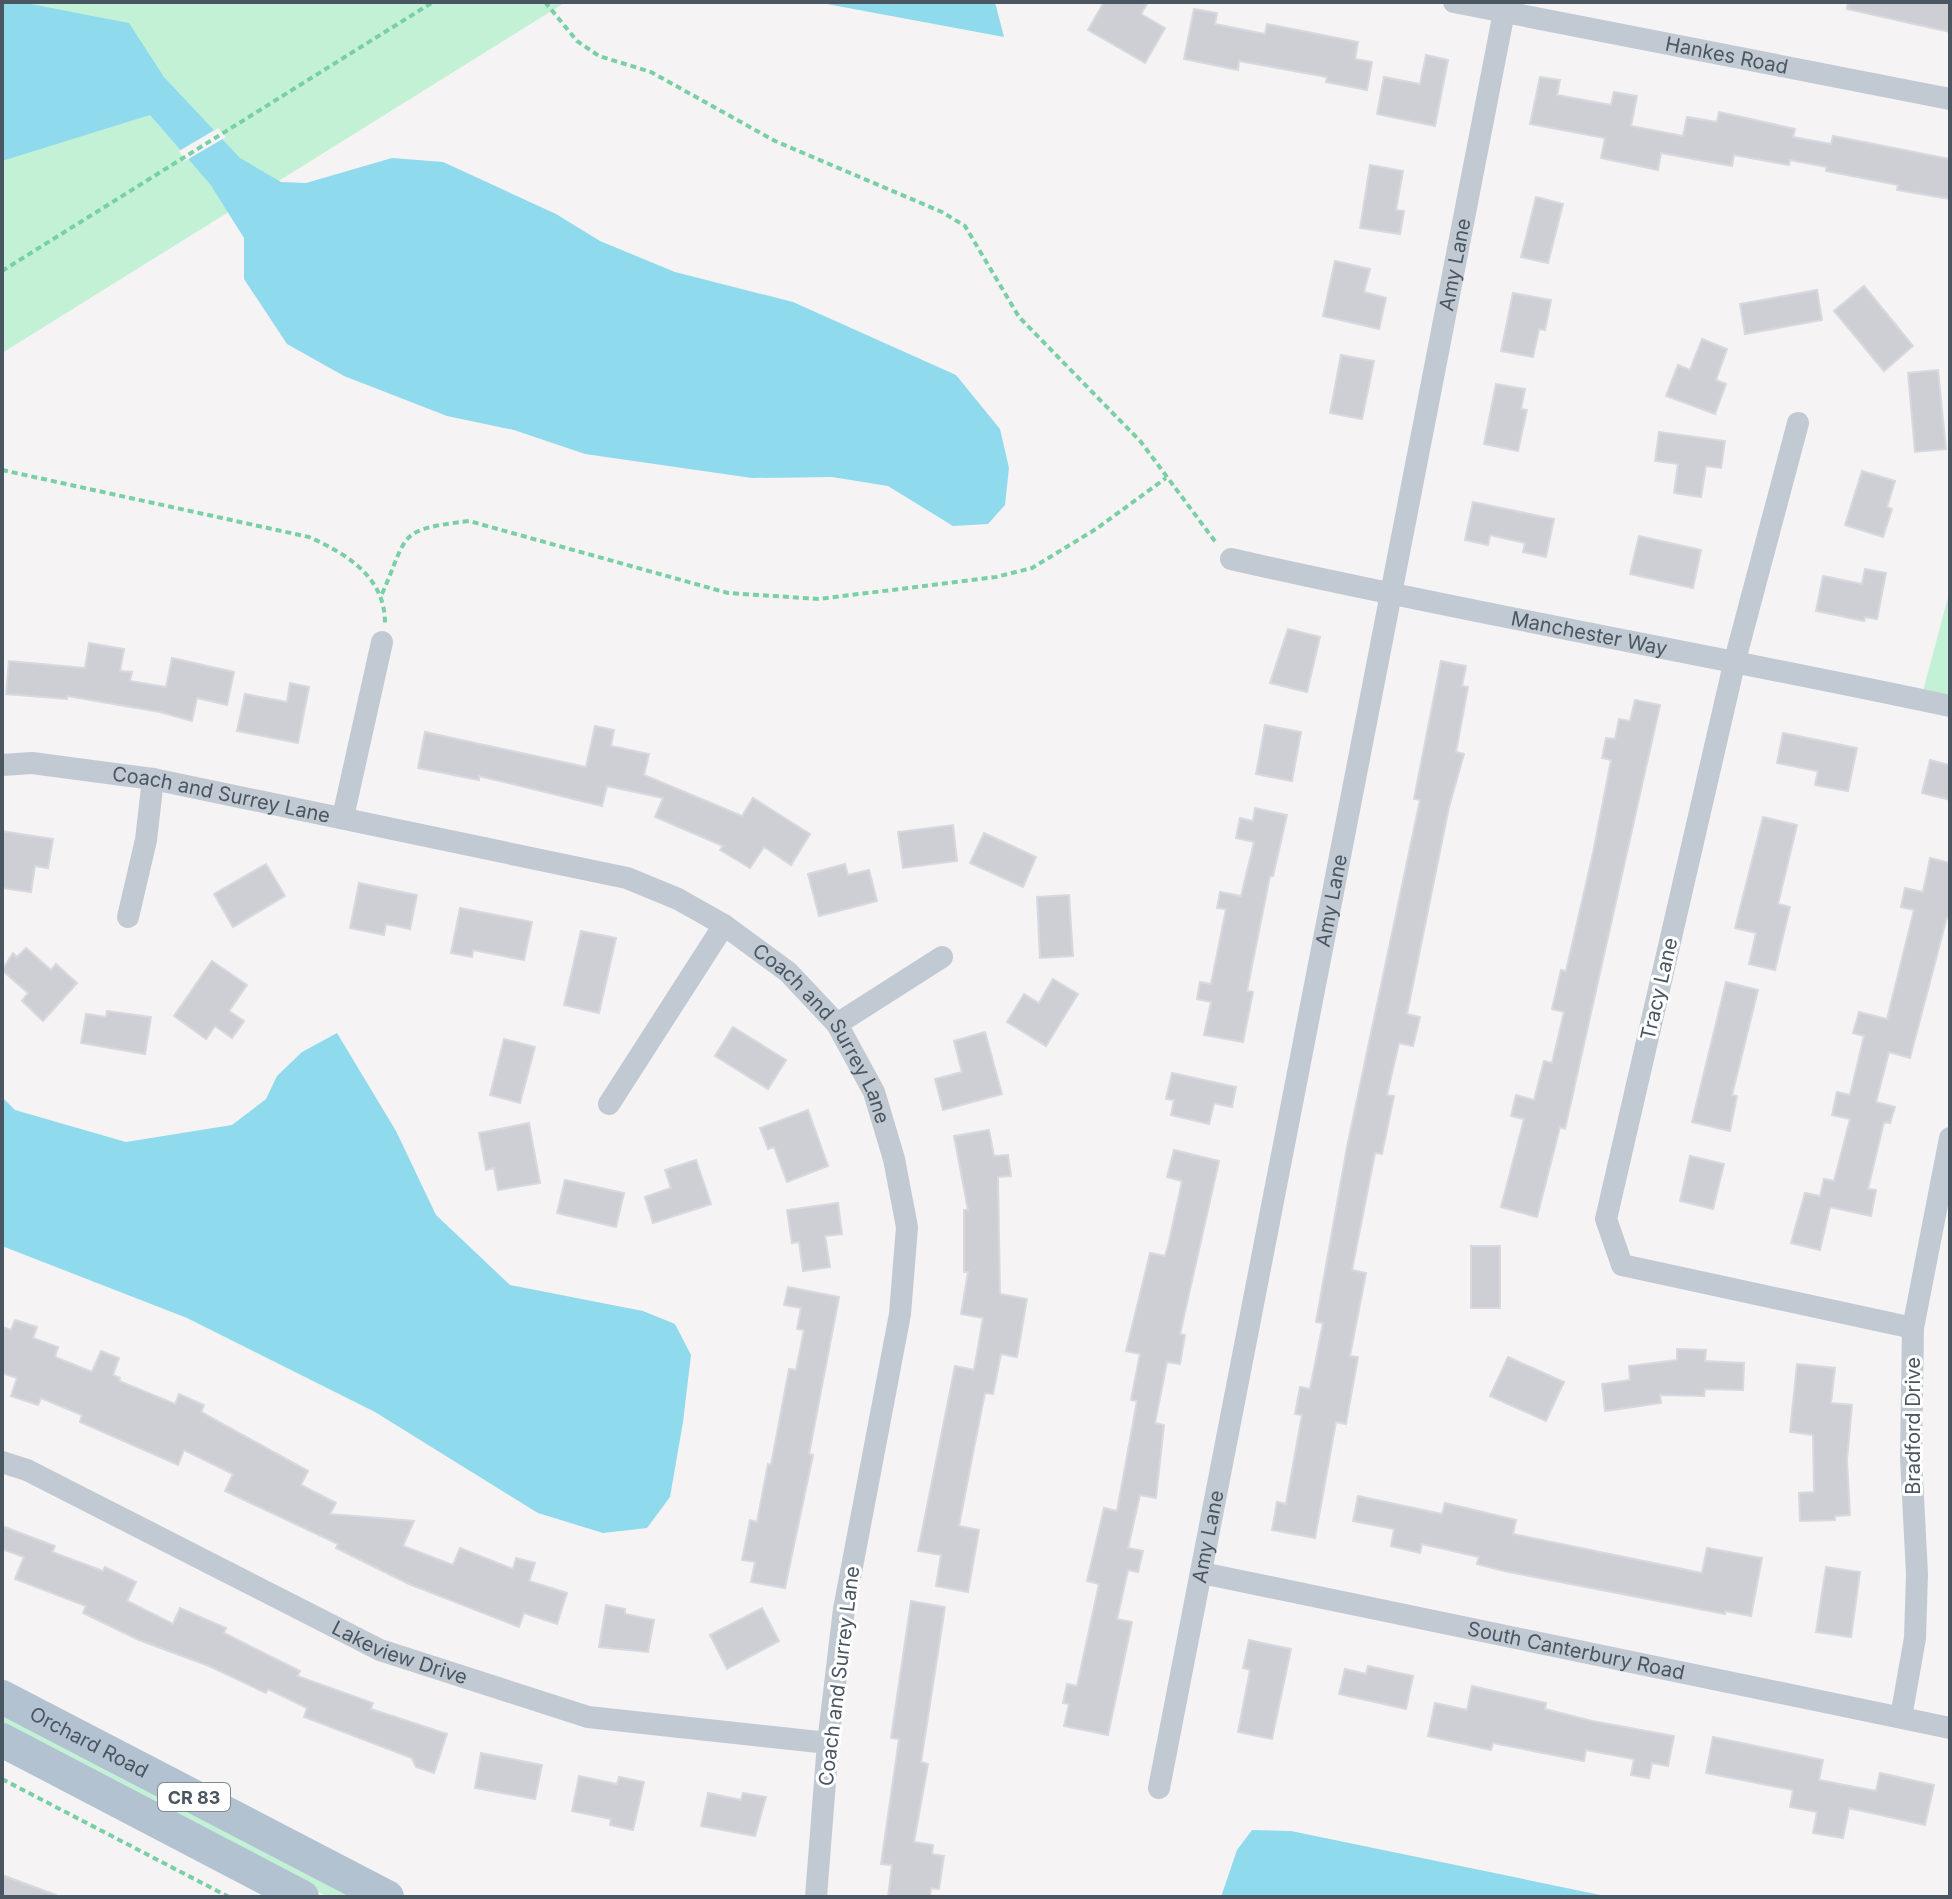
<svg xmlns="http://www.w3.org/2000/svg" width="1952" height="1899" viewBox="0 0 1952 1899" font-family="Inter,sans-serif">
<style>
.green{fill:#c3f1d5}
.water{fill:#90daee}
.pier{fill:#f5f3f3}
.building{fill:#cdcfd5;stroke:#d7d9de;stroke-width:2}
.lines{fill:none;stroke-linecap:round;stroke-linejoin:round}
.path{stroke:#7ad0a6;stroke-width:4;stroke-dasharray:6 4;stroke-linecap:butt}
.street{stroke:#c1cad2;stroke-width:22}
.primary{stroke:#b3c2d1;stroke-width:34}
.labels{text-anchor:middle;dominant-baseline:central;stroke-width:6;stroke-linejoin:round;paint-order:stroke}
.shield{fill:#fff;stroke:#808990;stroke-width:2}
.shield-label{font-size:18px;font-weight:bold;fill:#4a5661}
.street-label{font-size:20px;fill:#4a5661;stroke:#fff}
</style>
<rect width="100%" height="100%" fill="#f5f3f3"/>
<g class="green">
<polygon points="2,2 566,2 2,353"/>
<polygon points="1950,590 1950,696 1923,691"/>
<polygon points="2,1712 358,1897 324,1895 2,1726"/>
</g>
<g class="water">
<polygon points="2,2 20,2 129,23 164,77 240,158 281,182 306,183 392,158 443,162 556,214 600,241 675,272 793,302 956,375 1000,429 1009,468 1005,505 988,524 953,526 888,486 832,477 752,478 585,454 514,430 447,416 344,376 287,344 244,279 244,238 210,184 150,115 2,161"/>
<polygon points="816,2 995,2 1004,37"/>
<polygon points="337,1033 396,1131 436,1215 510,1285 643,1311 675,1324 691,1355 683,1422 670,1497 647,1528 603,1533 538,1513 375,1412 187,1318 2,1246 2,1097 15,1110 126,1142 232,1125 266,1099 277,1076 302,1052"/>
<polygon points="1252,1830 1291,1831 1610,1897 1221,1897 1237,1850"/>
</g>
<polygon class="pier" points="218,128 226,137 185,161 179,151"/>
<g class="building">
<polygon points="1104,2 1148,2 1141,14 1165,28 1145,63 1088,30"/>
<polygon points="1848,2 1950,2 1950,32 1847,9"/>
<polygon points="1194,9 1217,13 1215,24 1265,34 1267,24 1358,42 1355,59 1372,62 1367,90 1326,82 1327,77 1239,61 1238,70 1184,59"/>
<polygon points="1426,55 1448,60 1435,126 1377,114 1384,77 1420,84"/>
<polygon points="1540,77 1560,80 1557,95 1611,105 1614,92 1637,96 1631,126 1683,136 1687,117 1717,122 1719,112 1795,129 1793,137 1831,144 1833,136 1950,159 1950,199 1897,190 1898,185 1826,171 1827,167 1790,160 1789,165 1734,155 1732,166 1661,153 1658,170 1601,158 1605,138 1530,124"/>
<polygon points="1370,165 1403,171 1396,210 1404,211 1400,234 1360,228"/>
<polygon points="1536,197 1563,204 1548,263 1521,257"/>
<polygon points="1335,261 1370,269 1364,292 1386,298 1379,329 1323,316"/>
<polygon points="1864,286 1913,346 1884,371 1834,311"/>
<polygon points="1817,290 1822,320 1745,334 1740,304"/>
<polygon points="1513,293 1551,300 1545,330 1539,329 1533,357 1501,351"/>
<polygon points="1702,339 1727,349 1716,380 1726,384 1715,414 1666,396 1678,365 1690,370"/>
<polygon points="1341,355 1374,361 1362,419 1330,413"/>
<polygon points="1938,370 1946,449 1915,452 1908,373"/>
<polygon points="1496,384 1525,389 1521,409 1527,410 1518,451 1484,444"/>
<polygon points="1659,432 1725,441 1721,468 1706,466 1701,497 1674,493 1678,464 1655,461"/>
<polygon points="1862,471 1895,481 1887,507 1892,509 1883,537 1845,525"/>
<polygon points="1473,502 1554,519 1546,557 1523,552 1525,543 1490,535 1488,545 1465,540"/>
<polygon points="1639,536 1701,550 1693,588 1630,574"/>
<polygon points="1865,569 1886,573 1877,619 1865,617 1864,621 1816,611 1823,576 1862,584"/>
<polygon points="1288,629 1320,637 1307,692 1270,683"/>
<polygon points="89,643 124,649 120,671 132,672 130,681 166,687 172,658 234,672 227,705 197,698 192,721 160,712 67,696 67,699 6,694 9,661 85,668"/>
<polygon points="1441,661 1466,666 1462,686 1468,687 1456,752 1464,754 1449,807 1407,1014 1420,1017 1413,1046 1399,1043 1387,1095 1394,1096 1382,1154 1375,1153 1352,1270 1366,1273 1350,1356 1358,1357 1346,1424 1336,1422 1315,1538 1272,1530 1277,1502 1286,1504 1302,1415 1295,1414 1300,1387 1310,1389 1323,1323 1316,1322 1347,1147 1420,800 1414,799"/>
<polygon points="290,683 309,687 298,743 237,731 245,694 287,702"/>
<polygon points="1635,700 1660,705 1565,1129 1560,1127 1537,1217 1501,1207 1524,1119 1511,1116 1516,1095 1534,1100 1544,1061 1552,1063 1564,1012 1552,1009 1561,970 1566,971 1593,853 1611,760 1602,758 1606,738 1615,739 1619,719 1630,721"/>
<polygon points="1265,725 1301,732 1292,781 1256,774"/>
<polygon points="595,726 614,730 611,746 649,754 644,775 742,816 753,798 810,834 791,865 764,847 750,868 720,850 723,846 655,817 663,798 607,786 602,806 479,776 479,780 418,768 425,732 586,767"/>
<polygon points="1783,733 1857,748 1848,791 1815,785 1818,771 1777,763"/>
<polygon points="1930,760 1950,765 1950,800 1922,793"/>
<polygon points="1255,808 1287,815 1273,876 1270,876 1247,991 1253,992 1243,1042 1204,1035 1211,1002 1197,999 1200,982 1211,984 1226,909 1217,908 1220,892 1241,896 1254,842 1236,838 1240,818 1253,821"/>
<polygon points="1763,817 1797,825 1778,904 1790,907 1775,970 1749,964 1756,933 1735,928"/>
<polygon points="953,825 957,861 903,868 898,832"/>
<polygon points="2,831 53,839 48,868 35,866 31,892 2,888"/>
<polygon points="984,833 1036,857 1023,887 970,863"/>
<polygon points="1930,858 1950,863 1950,918 1947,917 1910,1058 1889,1052 1876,1102 1895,1107 1890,1123 1884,1122 1868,1189 1876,1190 1871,1216 1830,1207 1820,1250 1791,1243 1805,1193 1820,1196 1824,1179 1834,1181 1850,1119 1832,1115 1837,1092 1850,1095 1864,1036 1853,1033 1859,1012 1887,1019 1914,910 1901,907 1905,888 1923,892"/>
<polygon points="266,864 285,896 233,927 214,894"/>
<polygon points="845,864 848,875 869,870 877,901 819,916 808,874"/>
<polygon points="359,883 417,895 410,929 386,924 384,935 350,928"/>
<polygon points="1069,895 1073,956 1040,958 1037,897"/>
<polygon points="460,908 532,922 524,960 473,950 472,957 451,953"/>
<polygon points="581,931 616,938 599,1013 564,1005"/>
<polygon points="26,948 51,970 56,964 77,983 43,1021 22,1001 28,993 2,970 13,953 17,957"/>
<polygon points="212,961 247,985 229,1011 244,1021 232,1038 215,1026 206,1039 174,1016"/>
<polygon points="1053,979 1078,994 1046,1046 1007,1022 1024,994 1039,1003"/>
<polygon points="1726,982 1758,990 1732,1095 1737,1096 1730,1131 1692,1122"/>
<polygon points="107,1011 151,1017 145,1054 81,1043 86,1014 106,1017"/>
<polygon points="733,1027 786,1060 768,1089 715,1056"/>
<polygon points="985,1032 1002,1094 943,1110 935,1079 962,1072 954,1041"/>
<polygon points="504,1039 535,1047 520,1103 490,1095"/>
<polygon points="1172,1073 1236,1087 1232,1107 1214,1103 1209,1124 1171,1115 1174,1100 1166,1099"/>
<polygon points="808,1110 828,1166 787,1182 774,1147 768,1149 760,1128"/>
<polygon points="529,1123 540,1183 498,1190 494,1168 486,1170 479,1133"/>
<polygon points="989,1130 994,1156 1008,1155 1011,1176 998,1177 1000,1294 1027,1299 1017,1357 1001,1354 993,1394 985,1393 974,1448 959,1526 979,1530 968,1592 936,1586 941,1555 918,1551 955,1366 974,1370 983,1318 961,1314 968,1272 964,1272 964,1210 968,1210 954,1136"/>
<polygon points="1174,1150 1219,1161 1180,1334 1185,1335 1180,1364 1167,1362 1155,1423 1164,1425 1156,1498 1140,1495 1128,1548 1143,1551 1138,1572 1128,1570 1117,1619 1132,1622 1108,1735 1064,1726 1069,1704 1063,1703 1067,1684 1077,1686 1099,1584 1087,1581 1104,1508 1117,1511 1137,1401 1131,1400 1140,1354 1126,1351 1150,1253 1165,1256 1169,1242 1182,1181 1167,1177"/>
<polygon points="1690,1156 1724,1164 1713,1209 1680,1201"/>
<polygon points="696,1160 711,1204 653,1223 645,1197 671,1188 665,1170"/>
<polygon points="565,1180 624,1193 616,1227 557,1213"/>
<polygon points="838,1203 842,1234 825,1236 830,1267 803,1271 799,1242 792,1243 787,1210"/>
<rect x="1471" y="1246" width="29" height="62"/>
<polygon points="788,1287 839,1297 809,1454 813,1455 785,1588 751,1582 755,1562 742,1560 750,1520 757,1522 768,1464 771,1465 789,1369 796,1370 804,1330 797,1329 801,1308 784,1305"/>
<polygon points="15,1320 37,1327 33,1338 58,1347 55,1357 92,1372 101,1351 119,1358 113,1375 120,1378 119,1381 175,1404 179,1394 204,1405 201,1412 308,1471 301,1485 336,1503 330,1514 414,1521 403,1546 453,1565 460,1548 513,1569 516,1558 535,1563 529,1581 567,1593 557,1624 524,1613 519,1627 409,1584 336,1548 338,1544 225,1491 233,1474 184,1450 178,1465 80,1422 82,1415 41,1398 38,1405 11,1396 17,1378 2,1373 2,1327 11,1330"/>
<polygon points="1677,1349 1706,1350 1705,1361 1744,1363 1743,1390 1705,1389 1704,1396 1660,1395 1661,1403 1605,1411 1602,1384 1630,1380 1629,1366 1677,1360"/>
<polygon points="1508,1357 1564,1382 1546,1421 1490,1396"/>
<polygon points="1797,1364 1835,1368 1831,1403 1852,1405 1847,1460 1850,1515 1835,1516 1835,1520 1800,1521 1799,1493 1814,1492 1813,1435 1790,1432"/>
<polygon points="1358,1496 1442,1514 1445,1503 1516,1520 1513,1534 1702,1573 1707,1548 1762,1558 1751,1616 1725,1611 1725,1614 1504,1571 1477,1564 1479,1557 1422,1544 1420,1553 1391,1546 1394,1529 1353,1521"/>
<polygon points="2,1526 55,1546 52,1552 103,1571 105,1567 136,1582 127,1601 173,1624 180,1608 226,1628 224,1633 300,1671 297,1676 373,1703 371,1709 447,1734 434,1773 416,1767 412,1758 304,1717 307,1708 268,1689 266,1693 209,1666 139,1640 83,1613 86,1606 15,1579 24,1557 2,1549"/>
<polygon points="1826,1567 1860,1572 1851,1637 1816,1632"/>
<polygon points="911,1601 945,1607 921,1762 928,1764 914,1842 933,1845 932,1854 944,1856 939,1889 931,1888 930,1897 888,1897 892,1865 881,1864 899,1739 891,1738"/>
<polygon points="606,1605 625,1609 625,1614 654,1620 648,1652 599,1647"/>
<polygon points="762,1608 779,1641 727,1669 710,1635"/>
<polygon points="1249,1640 1291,1649 1272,1739 1238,1732 1250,1670 1243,1668"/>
<polygon points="1368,1666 1413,1676 1406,1709 1339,1694 1345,1669 1366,1674"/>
<polygon points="1472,1686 1546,1703 1545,1709 1592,1721 1674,1736 1668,1766 1652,1763 1649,1778 1631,1775 1634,1759 1586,1750 1584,1761 1493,1743 1491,1750 1428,1736 1435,1703 1467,1710"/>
<polygon points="1713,1737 1823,1760 1819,1780 1876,1791 1880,1773 1934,1785 1925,1825 1849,1808 1843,1838 1813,1833 1817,1812 1790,1807 1793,1790 1706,1773"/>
<polygon points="481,1753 542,1765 535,1799 475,1788"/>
<polygon points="579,1776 617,1784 619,1777 644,1782 633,1830 610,1825 611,1819 572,1811"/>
<polygon points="708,1793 741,1800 743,1793 766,1797 755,1836 701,1826"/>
<polygon points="2,1875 56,1895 56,1897 2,1897"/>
</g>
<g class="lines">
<g class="path">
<polyline points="545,2 577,41 599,56 651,72 775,141 942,212 965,226 1019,317 1141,442 1217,544"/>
<polyline points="2,271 433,2"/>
<path d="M2,470L309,537C347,554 385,577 385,623"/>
<path d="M382,594C409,533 396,530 469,521L728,593L819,599L996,577L1032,568L1096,529L1166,478"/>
<polyline points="2,1779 229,1897"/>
</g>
<g class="street">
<path id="s1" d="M1454,2L1950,99"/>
<polyline points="1798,423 1735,660 1606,1219 1622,1265 1913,1328"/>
<path id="s2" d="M1231,559C1469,613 1710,655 1950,706"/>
<path id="s3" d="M2,765L32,763L153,779L627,878L678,899L724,925L788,972L837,1024L874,1092L894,1159L907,1227L900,1314L844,1609L828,1743L816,1897"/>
<polyline points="343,817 382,642"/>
<polyline points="128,917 146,840 153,779"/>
<polyline points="837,1024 942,957"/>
<polyline points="609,1104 724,925"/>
<path id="s4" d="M2,1462L27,1470L380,1650L588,1717L828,1743"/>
<path id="s5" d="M1202,1573L1950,1728"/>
<polyline points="1901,1717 1915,1638 1917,1574 1911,1458 1913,1328 1950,1138"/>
<path id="s6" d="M1159,1788L1504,12"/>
</g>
<g class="primary">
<path id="s7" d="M2,1697L387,1897"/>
<polyline points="2,1740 302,1897"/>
</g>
</g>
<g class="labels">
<rect class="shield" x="158" y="1783" width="72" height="28" rx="6"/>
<g class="shield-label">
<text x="194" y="1797">CR 83</text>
</g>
<g class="street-label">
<text stroke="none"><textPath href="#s1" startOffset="278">Hankes Road</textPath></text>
<text stroke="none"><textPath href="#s6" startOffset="1552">Amy Lane</textPath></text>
<text stroke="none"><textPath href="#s2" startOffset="366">Manchester Way</textPath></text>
<text stroke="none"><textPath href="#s3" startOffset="222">Coach and Surrey Lane</textPath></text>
<text stroke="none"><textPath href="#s6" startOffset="904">Amy Lane</textPath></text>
<text transform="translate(1659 989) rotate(-77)">Tracy Lane</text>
<text stroke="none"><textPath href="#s3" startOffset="894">Coach and Surrey Lane</textPath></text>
<text transform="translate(1913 1426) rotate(-90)">Bradford Drive</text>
<text stroke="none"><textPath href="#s6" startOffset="256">Amy Lane</textPath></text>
<text stroke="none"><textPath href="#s4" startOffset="442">Lakeview Drive</textPath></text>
<text stroke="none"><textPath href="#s5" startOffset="382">South Canterbury Road</textPath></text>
<text transform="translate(839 1676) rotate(-83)">Coach and Surrey Lane</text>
<text stroke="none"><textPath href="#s7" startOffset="98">Orchard Road</textPath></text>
</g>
</g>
<rect width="1952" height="1899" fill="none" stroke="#4a5661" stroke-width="8"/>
</svg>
